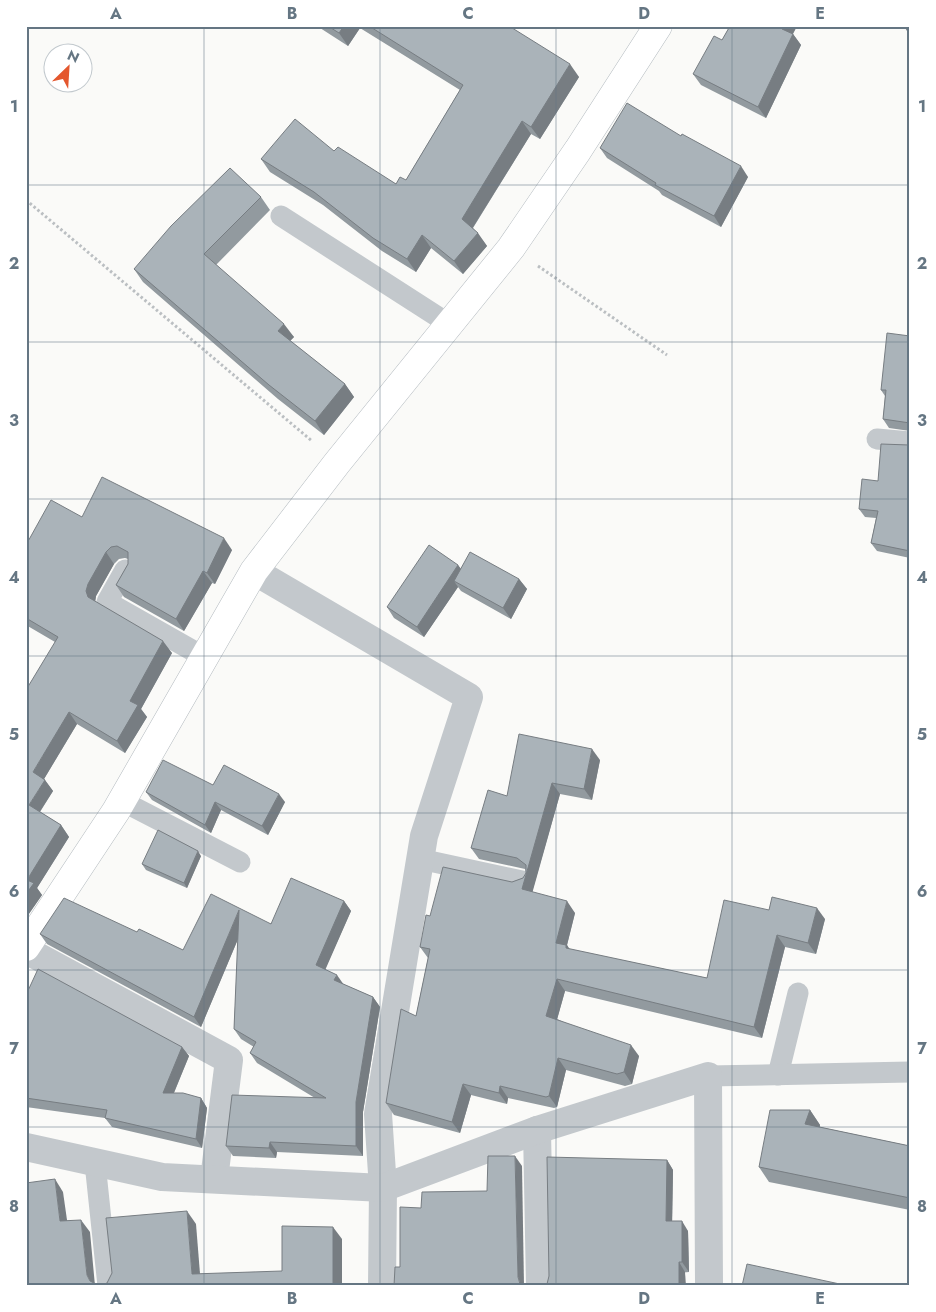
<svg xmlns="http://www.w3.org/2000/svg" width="936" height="1312" viewBox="0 0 936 1312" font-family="Jost,sans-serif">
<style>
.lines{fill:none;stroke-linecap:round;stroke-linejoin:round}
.secondary-casing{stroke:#b3babf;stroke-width:29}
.path{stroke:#bbbfc2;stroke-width:3;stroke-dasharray:2.5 2.5;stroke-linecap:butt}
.lane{stroke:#c3c8cc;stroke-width:21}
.street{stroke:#c3c8cc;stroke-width:28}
.secondary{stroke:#fff;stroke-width:28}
.wall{fill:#929a9f}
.shaded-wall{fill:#777d82}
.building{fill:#aab3b9;stroke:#777d82}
.grid{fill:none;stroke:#657683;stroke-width:1;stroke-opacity:0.55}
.neatline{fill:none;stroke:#657683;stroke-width:2}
.grid-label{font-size:16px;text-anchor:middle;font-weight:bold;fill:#657683}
</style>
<rect width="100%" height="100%" fill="#fafaf8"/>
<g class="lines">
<defs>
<polyline id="secondary" points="26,947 116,811 254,571 337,463 511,248 578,150 658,26"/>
</defs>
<use href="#secondary" class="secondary-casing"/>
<g class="path">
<polyline points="26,200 312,441"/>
<polyline points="538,266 667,355"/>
</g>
<g class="lane">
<polyline points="281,216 449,324"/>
<polyline points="877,439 910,442"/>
<polyline points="125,570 107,602 204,657"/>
<polyline points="122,801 240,862"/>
<polyline points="420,859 522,881"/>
<polyline points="778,1075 798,993"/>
<polyline points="708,1076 910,1072"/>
<polyline points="95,1163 108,1286"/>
</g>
<g class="street">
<polyline points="254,571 469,697 424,836 378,1114 383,1188 382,1286"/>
<polyline points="26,950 229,1060 214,1179"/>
<polyline points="537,1130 540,1286"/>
<polyline points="26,1147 162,1177 383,1188 537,1130 708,1076 709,1286"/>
</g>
<use href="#secondary" class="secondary"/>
</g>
<g class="wall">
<polygon points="317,26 509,26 579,77 540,139 531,134 473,228 487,246 463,274 431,248 416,272 382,251 323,205 270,172 261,159 334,151 396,184 406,180 460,90 360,28 348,46"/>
<polygon points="730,26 797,26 793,34 801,45 766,118 701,85 693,74 722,40"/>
<polygon points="681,136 748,177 721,227 662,195 659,191 607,158 600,148"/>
<polygon points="261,197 270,210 216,265 294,337 290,341 345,384 354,397 324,435 278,399 143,282 134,269"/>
<polygon points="910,336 910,431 889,428 883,419 885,396 881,390"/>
<polygon points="910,444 910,558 877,551 871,543 876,518 865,517 859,509 878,481"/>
<polygon points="82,517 232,550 215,584 212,583 184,631 124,597 116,585 128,564 128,559 125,558 119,559 114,564 96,596 95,601 172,653 141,709 147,717 125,753 77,724 44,779 53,791 40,812 61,825 69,837 37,888 42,895 26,918 55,642 26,625 26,545"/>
<polygon points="458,565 461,569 519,579 527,589 511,619 461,591 458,587 424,637 394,618 387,607"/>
<polygon points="600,760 592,800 560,794 532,892 575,913 567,945 569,949 707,978 769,910 825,919 816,954 785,947 762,1038 565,991 557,1019 639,1056 632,1084 625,1086 566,1070 557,1107 554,1108 508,1098 507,1104 471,1095 460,1133 394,1115 386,1103 416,1016 428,958 420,947 430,916 512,882 523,878 526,873 525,869 479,859 471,848 507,796"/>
<polygon points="213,785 285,802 268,835 221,810 211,833 152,800 146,792"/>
<polygon points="201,856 187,888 146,870 142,864"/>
<polygon points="344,901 351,911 325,969 343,984 373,997 380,1007 363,1112 363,1156 277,1152 276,1158 233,1156 226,1146 315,1098 257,1063 250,1053 254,1047 241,1039 234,1029 238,939 201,1027 47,944 40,934 137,932 183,950"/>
<polygon points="26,995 182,1047 189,1056 174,1093 201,1098 207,1108 202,1148 112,1127 105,1118 26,1107"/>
<polygon points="810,1110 820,1125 820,1127 910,1146 910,1210 769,1182 759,1167"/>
<polygon points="667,1160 673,1170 672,1221 688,1231 689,1272 545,1286"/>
</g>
<g class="shaded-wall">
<polygon points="344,26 359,26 360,28 348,46 339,33"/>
<polygon points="784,26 797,26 790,39 782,29"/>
<polygon points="904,26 910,26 910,27 907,31"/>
<polygon points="793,34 801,45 766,118 758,107"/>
<polygon points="570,64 579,77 540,139 531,127"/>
<polygon points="522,121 531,134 470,232 462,219"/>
<polygon points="741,166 748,177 721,227 714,216"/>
<polygon points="478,233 487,246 463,274 454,261"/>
<polygon points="422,235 431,248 416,272 407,259"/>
<polygon points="284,324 294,337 287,344 278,331"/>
<polygon points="345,384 354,397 324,435 315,421"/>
<polygon points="224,538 232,550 215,584 207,573"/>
<polygon points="106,552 114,564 96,596 95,603 88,597 86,591 88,584"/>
<polygon points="458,565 465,575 454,581 458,587 424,637 417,627"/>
<polygon points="203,571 212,583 184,631 176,619"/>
<polygon points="519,579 527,589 511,619 503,608"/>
<polygon points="163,641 172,653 141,709 147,717 125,753 117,741 130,701"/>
<polygon points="69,712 77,724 41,784 33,772"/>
<polygon points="592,749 600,760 592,800 584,789"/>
<polygon points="45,780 53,791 37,816 29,805"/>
<polygon points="552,783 560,794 530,901 522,889"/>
<polygon points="279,794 285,802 268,835 262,826"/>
<polygon points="215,802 221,810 211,833 205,825"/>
<polygon points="61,825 69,837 37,888 42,895 26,918 27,880"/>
<polygon points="198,851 201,856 187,888 184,883"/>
<polygon points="344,901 351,911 323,975 316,965"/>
<polygon points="567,901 575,913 567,945 574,956 556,943"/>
<polygon points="817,908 825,919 816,954 808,943"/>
<polygon points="239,910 246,920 201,1027 194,1017"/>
<polygon points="777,935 785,947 762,1038 754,1027"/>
<polygon points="337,975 344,985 334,980"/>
<polygon points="557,979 565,991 555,1027 546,1016"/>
<polygon points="373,997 380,1007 363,1112 363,1156 356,1146 356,1102"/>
<polygon points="631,1045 639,1056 632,1084 624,1072"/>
<polygon points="182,1047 189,1056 170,1102 163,1093"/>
<polygon points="558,1058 566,1070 557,1107 549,1096"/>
<polygon points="463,1084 471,1095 460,1133 452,1122"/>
<polygon points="500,1086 508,1098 507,1104 499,1093"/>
<polygon points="201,1098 207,1108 202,1148 196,1139"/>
<polygon points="810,1110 820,1125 816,1139 805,1124"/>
<polygon points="270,1142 277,1152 276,1158 269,1148"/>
<polygon points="515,1156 522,1166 524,1286 521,1286 518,1277"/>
<polygon points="667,1160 673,1170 672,1230 666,1221"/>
<polygon points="55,1179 63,1192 69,1234 60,1221"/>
<polygon points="187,1211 196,1224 201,1286 192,1274"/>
<polygon points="81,1220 90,1232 95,1286 90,1281 87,1275"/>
<polygon points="682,1221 688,1231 689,1272 682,1262"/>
<polygon points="333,1227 342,1239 342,1286 333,1286"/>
<polygon points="679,1262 685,1272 686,1286 679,1286"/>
</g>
<g class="building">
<polygon points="328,26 344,26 339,33"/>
<polygon points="369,26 509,26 570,64 531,127 522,121 462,219 478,233 454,261 422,235 407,259 373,238 314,192 261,159 295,119 334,151 338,147 396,184 400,177 406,180 463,85"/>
<polygon points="730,26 784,26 782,29 793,34 758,107 693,74 714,36 722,40"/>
<polygon points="627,103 681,136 682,134 741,166 714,216 655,185 656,183 600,148"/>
<polygon points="230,168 261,197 204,254 284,324 278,331 345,384 315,421 269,385 134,269 171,226"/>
<polygon points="887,333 910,336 910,423 883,419 886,390 881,390"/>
<polygon points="881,444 909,445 910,444 910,551 871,543 878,511 859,509 862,479 878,481"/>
<polygon points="102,477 224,538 207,573 203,571 176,619 116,585 128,564 128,552 117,546 111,547 106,552 88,584 86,591 88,597 163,641 130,701 138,705 117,741 69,712 33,772 45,780 29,805 61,825 27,880 34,883 26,894 26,690 58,637 26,618 26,545 51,500 82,517"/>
<polygon points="429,545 458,565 417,627 387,607"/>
<polygon points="470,552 519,579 503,608 454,581"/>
<polygon points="519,734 592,749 584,789 552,783 522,889 567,901 556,943 566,945 566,948 707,978 724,900 769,910 772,897 817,908 808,943 777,935 754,1027 557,979 546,1016 631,1045 624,1072 617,1074 558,1058 549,1096 546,1097 500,1086 499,1093 463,1084 452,1122 386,1103 401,1009 416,1016 430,949 420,947 426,915 430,916 443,867 512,882 523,878 526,873 526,865 517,858 471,848 488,790 507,796"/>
<polygon points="163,760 213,785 224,765 279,794 262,826 215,802 205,825 146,792"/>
<polygon points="158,830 198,851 184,883 142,864"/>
<polygon points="291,878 344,901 316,965 337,975 334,980 373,997 356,1102 356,1146 270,1142 269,1148 226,1146 232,1095 326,1098 250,1053 256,1042 234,1029 239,910 194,1017 40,934 64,898 137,932 139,929 183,950 211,894 271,924"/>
<polygon points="38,969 182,1047 163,1093 183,1093 201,1098 196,1139 105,1118 107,1110 26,1098 26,995"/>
<polygon points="770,1110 810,1110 805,1124 910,1146 910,1198 759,1167"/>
<polygon points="488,1156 515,1156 518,1277 520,1284 521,1286 394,1286 395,1267 400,1267 400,1207 421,1208 422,1192 487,1191"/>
<polygon points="547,1157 667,1160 666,1221 682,1221 682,1262 679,1262 679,1286 545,1286 547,1284 549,1276"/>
<polygon points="55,1179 60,1221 81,1220 87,1275 90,1281 100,1286 26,1286 26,1183"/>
<polygon points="187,1211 192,1274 282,1271 282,1226 333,1227 333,1286 101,1286 107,1283 112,1273 106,1218"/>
<polygon points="747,1264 849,1286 742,1286"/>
</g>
<path class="grid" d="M204,26V1286M380,26V1286M556,26V1286M732,26V1286M26,185H910M26,342H910M26,499H910M26,656H910M26,813H910M26,970H910M26,1127H910"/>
<rect width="936" height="1312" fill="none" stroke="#ffffff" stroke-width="55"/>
<g transform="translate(68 68) rotate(25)"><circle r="24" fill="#ffffff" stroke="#c1c8cd"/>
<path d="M0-4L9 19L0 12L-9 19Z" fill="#e4572e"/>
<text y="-8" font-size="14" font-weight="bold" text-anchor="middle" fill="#657683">N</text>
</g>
<rect x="28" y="28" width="880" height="1256" class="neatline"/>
<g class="grid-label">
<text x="116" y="19">A</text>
<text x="292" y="19">B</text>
<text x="468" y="19">C</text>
<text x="644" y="19">D</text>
<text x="820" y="19">E</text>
<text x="14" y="112">1</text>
<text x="922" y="112">1</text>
<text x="14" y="269">2</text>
<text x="922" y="269">2</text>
<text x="14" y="426">3</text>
<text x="922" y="426">3</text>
<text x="14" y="583">4</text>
<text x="922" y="583">4</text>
<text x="14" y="740">5</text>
<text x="922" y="740">5</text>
<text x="14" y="897">6</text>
<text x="922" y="897">6</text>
<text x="14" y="1054">7</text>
<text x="922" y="1054">7</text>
<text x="14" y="1212">8</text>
<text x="922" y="1212">8</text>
<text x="116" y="1304">A</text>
<text x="292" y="1304">B</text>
<text x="468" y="1304">C</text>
<text x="644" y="1304">D</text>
<text x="820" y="1304">E</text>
</g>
</svg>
